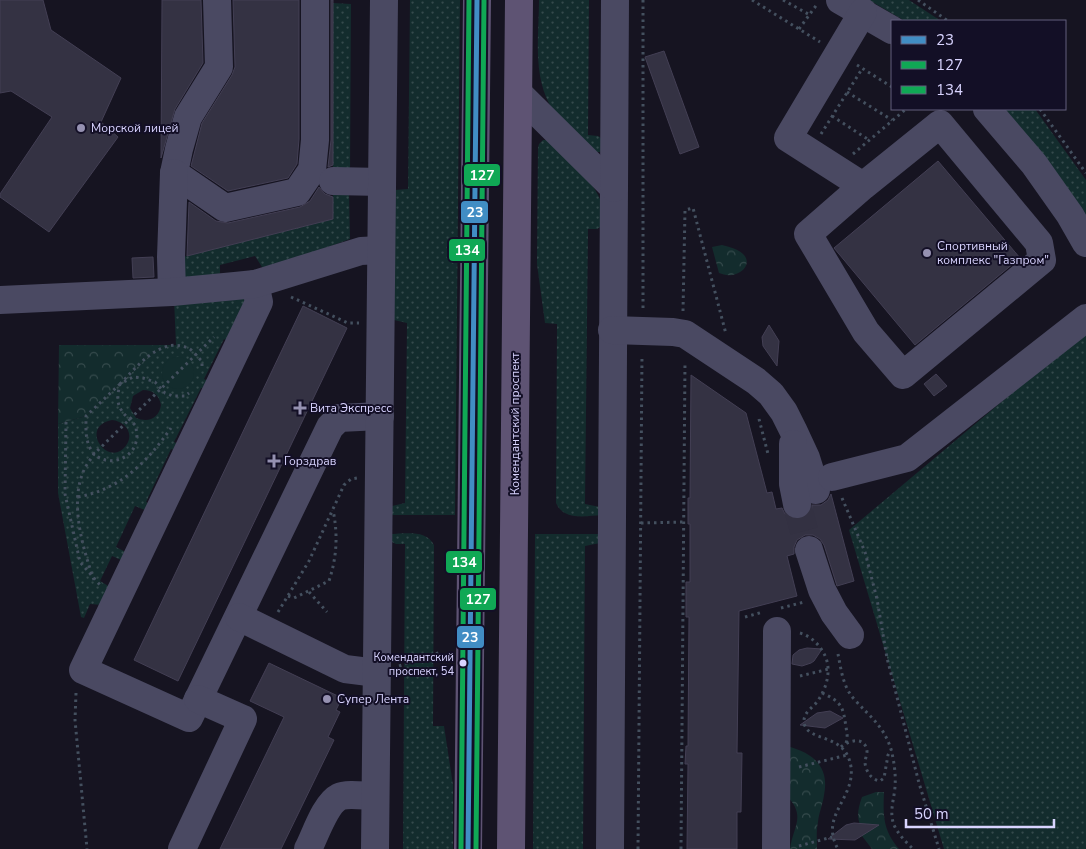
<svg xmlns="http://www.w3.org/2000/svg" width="1086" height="849" viewBox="0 0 1086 849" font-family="'Nunito Sans',sans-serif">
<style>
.grass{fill:url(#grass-dots);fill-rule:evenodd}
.forest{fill:url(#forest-crowns)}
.pitch{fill:#132c2d}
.building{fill:#343243;stroke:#433f54}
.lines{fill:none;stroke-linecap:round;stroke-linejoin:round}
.minor-tunnel{stroke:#333142;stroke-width:28;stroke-dasharray:28 14;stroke-linecap:butt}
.path{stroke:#44505f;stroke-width:3;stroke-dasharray:2.5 4;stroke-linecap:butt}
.minor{stroke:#4a4962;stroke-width:28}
.major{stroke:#5e5373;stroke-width:28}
.bus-1-casing{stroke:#130f26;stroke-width:9}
.bus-2-casing{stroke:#130f26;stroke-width:9}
.bus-3-casing{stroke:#130f26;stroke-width:9}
.bus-1{stroke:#418dc4;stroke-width:5}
.bus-2{stroke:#10a855;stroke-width:5}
.bus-3{stroke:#10a855;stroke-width:5}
.poi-dot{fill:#9591b1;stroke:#130f26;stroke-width:2}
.bus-dot{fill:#d9d4ff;stroke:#130f26;stroke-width:2}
.labels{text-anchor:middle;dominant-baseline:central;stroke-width:4;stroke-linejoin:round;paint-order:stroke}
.bus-label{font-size:11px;fill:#d9d4ff;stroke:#130f26;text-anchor:end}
.poi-label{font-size:12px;fill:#d9d4ff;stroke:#130f26;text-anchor:start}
.street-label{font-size:12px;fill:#d9d4ff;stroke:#130f26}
.line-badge{stroke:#130f26;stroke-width:2}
.badge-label{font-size:14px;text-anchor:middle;font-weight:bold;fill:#fff}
</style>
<defs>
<pattern id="grass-dots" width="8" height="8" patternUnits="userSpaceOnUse" patternTransform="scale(1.25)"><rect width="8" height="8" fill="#132c2d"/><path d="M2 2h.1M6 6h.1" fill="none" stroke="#354a4c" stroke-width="1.8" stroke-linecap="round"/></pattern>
<pattern id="forest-crowns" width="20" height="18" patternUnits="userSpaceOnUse" patternTransform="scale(1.25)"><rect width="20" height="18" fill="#132c2d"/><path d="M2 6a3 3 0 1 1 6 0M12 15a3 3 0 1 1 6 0" fill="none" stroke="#354a4c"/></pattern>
</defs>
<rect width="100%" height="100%" fill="#161421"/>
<g class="grass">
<polygon points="410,0 460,0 455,515 389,515 392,506 405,503 407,323 394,320 395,190 408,189"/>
<path d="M539,0H589L588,135L598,136L603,139L604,148L600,152H594C582,141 568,130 558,117C531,84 539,39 539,0Z"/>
<polygon points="869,0 909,0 941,21 905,21"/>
<polygon points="333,3 351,4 350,172 333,173"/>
<polygon points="1005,109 1035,109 1086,180 1086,216"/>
<path d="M543,140H549C566,158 600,184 603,210C603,216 602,221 602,226L597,229H588L585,504L600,507L602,515C585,516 564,521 556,503L557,324L545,323L537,264L538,148L539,144Z"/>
<polygon points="333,189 349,191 350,239 269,269 262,267 255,256 220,265 220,273 217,277 181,279 183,257 333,219"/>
<path d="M256,287L238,347L224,339L204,379L219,387L215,394L201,388L174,442L189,449L186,456L171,449L146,502L160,509L157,515L135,506L116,547L137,558L133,565L112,556L100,581L120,593L114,606L90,604L84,618L81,617L58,493V424L86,416L150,355L163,347L176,345L174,299ZM143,390C153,390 159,395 161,405C159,418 149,423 136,418L130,408L133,396ZM112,420C124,421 134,432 127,444C110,471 77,427 112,420Z"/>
<polygon points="1086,331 1086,849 944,849 849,530"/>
<path d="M389,534C405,534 426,529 434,545L433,726H444L453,785V849H403L405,544H396L392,542Z"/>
<polygon points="535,534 602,534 600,543 585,546 583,849 533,849"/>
</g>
<g class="forest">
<path d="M722,245C729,247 739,249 744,255C752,265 741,274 732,275C727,276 723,274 719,273L712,247Z"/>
<polygon points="59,345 176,345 163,347 150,355 86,416 58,424"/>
<path d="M786,746C812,752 830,766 824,795C823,804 819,812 818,822C816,831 817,840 817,849H790C793,826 807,816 786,795Z"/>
<path d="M876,792H884C883,816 883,830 899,849H872L862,836L864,833C856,820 857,811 862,797Z"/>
</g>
<circle class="pitch" cx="178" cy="373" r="16"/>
<g class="building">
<polygon points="0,0 43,0 51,30 121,78 101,122 118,137 49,232 0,197 0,194 52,117 11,91 0,93"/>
<polygon points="162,0 201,0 203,63 175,109 161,158"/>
<polygon points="233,0 299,0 299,139 297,164 288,178 228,191 191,166 202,123 232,75 235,67"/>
<polygon points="331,0 333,0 333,165 328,167 331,140"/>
<polygon points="664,51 699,147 680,154 645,57"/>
<polygon points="938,161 1020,258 915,345 834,248"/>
<polygon points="319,187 325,194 333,197 333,219 187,256 189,202 216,221 228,223 300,207 310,201"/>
<polygon points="153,257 154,277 133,278 132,258"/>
<polygon points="303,306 347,328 178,681 134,660"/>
<polygon points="769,325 779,341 777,366 763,346 762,337"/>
<polygon points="936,374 947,386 934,396 924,384"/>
<polygon points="691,375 746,413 767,493 772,492 776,509 782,508 785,514 792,519 801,519 808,515 812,509 812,505 821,505 828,500 831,494 854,581 837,586 824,545 820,539 813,535 805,535 797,540 794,547 794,554 787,556 797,596 739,611 737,753 742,753 741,812 737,812 737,849 687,849 688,764 685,764 686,746 688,746 689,617 686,617 686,582 690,582 690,524 688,524 688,498 690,498"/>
<polygon points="807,648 822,649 814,661 811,663 802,666 792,664 793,655 799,650"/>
<polygon points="269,663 342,698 336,710 340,712 328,737 334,740 281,849 220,849 284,717 250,701"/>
<polygon points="830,711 843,718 825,728 800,725 817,713"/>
<polygon points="854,823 879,825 855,840 828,839 846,825"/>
</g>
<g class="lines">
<polyline class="minor-tunnel" points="797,504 809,550"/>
<g class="path">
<polyline points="643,0 643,308"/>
<polyline points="752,0 820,42"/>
<polyline points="783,0 810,15"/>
<polyline points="918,0 948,21"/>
<polyline points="799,29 818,3"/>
<polyline points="857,65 892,87"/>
<polyline points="847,92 892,120"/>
<polyline points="1040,109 1086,173"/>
<polyline points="832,116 869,140"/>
<polyline points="821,134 862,69"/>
<polyline points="853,154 906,109"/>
<polyline points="291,297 348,323 359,323"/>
<polyline points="683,311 685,210 693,208 726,334"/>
<path d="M120,384L86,416C86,427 85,438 90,448C100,468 131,463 136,442C138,437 136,431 136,426C121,411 114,407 120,384L133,377L143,378L155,382L165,393L173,396H185L189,393"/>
<path d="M120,384C137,367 160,336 188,348C193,350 197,357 202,361V367"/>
<polyline points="759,419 768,454"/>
<polyline points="66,422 65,494 80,562 100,585"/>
<path d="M78,497C121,489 147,462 171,428"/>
<polyline points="842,498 865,552 877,599 887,658 919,783 939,849"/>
<polyline points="641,523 684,522"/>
<path d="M94,580C83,549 69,503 84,470C86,465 91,459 94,454L214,337"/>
<polyline points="309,592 327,612"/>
<path d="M288,596L294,598L329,581C337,557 338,534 333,510"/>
<polyline points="781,608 804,602"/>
<polyline points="278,612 309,561 344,485 351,479 357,478"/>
<polyline points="745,617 763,612"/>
<path d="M800,633C810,636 818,643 823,652C832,666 828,685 819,699C814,708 803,711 804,723C808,743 846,732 851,767C855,799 819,816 838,849"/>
<path d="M838,654C841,669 843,688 855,700C870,717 883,725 891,749C894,761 896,774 895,787C894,800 889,812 894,825C898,834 906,842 913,849"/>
<polyline points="399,666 441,652"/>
<polyline points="800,676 829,669"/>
<polyline points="76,693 75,720 87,849"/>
<path d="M822,693C842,702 843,707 846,727C847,734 848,737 846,743"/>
<path d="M841,747C849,740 865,736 867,751C867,755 865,759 865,763C866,772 872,780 880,781L884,778L888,755L891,750"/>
<polyline points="799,767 847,755"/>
<polyline points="799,846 832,837"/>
<polyline points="638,849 642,355"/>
<polyline points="681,849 685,362"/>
</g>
<g class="minor">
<polyline points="217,0 219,67 188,117 179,149 174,173 225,208 297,192 312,170 315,140 315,0"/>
<polyline points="840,0 892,30"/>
<polyline points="519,94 614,188 610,849"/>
<polyline points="987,109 1034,164 1070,215 1086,243"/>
<polyline points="333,181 382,182"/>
<polyline points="863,186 808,234 866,332 903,375 1042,260 1039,243 940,124 863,186 788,138 863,12"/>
<polyline points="614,188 615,0"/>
<polyline points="255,284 259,302 83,670 189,718 330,427 339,418 380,416"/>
<polyline points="172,292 171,257 174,173"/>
<polyline points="0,300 172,292 235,286 255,284 361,251 380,250"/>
<polyline points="612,330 673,332 685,334 756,381 771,394 784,412 793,430 806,458 816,490"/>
<polyline points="793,444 793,484 797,504"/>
<polyline points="832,477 907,458 1086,318"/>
<polyline points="809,550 822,590 834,613 850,635"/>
<polyline points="239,617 345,669 377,673"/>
<polyline points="182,849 243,719 198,699"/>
<path d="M308,849C315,836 325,804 339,797C347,793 366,796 375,796"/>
<polyline points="375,849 384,0"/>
<polyline points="776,849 777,631"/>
</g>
<g class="major">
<polyline points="468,849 477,0"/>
<polyline points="511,849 519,0"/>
</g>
<defs>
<polyline id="bus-1" points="468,849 477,0"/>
<polyline id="bus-2" points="476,849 484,0"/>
<polyline id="bus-3" points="461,849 469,0"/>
</defs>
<use href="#bus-1" class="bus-1-casing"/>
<use href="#bus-2" class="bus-2-casing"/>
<use href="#bus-3" class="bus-3-casing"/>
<use href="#bus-1" class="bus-1"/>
<use href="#bus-2" class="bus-2"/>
<use href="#bus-3" class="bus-3"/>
</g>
<g class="poi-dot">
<circle cx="81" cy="128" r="5"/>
<circle cx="927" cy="253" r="5"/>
<path d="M297.5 400.5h5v5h5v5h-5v5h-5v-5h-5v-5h5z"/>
<path d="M271.5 453.5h5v5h5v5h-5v5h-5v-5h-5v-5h5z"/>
<circle cx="327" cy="699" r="5"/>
</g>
<circle class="bus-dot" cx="463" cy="663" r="4.5"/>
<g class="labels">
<g class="bus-label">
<text x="454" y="657">Комендантский<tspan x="454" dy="14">проспект, 54</tspan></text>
</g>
<g class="poi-label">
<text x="91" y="128">Морской лицей</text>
<text x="937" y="246">Спортивный<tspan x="937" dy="14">комплекс "Газпром"</tspan></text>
<text x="310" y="408">Вита Экспресс</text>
<text x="284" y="461">Горздрав</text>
<text x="337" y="699">Супер Лента</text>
</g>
<g class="street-label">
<text transform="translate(515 424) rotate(-90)">Комендантский проспект</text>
</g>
</g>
<g class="line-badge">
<rect x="463" y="163" width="38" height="24" rx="5" fill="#10a855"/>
<rect x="460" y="200" width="29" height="24" rx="5" fill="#418dc4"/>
<rect x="448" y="238" width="38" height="24" rx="5" fill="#10a855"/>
<rect x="445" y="550" width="38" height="24" rx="5" fill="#10a855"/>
<rect x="459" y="587" width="38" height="24" rx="5" fill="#10a855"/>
<rect x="456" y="625" width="29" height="24" rx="5" fill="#418dc4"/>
</g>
<g class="badge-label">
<text x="482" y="180">127</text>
<text x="475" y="217">23</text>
<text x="467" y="255">134</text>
<text x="464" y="567">134</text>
<text x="478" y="604">127</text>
<text x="470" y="642">23</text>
</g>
<rect x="891" y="20" width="175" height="90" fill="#130f26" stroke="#625e7d"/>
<rect x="901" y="36" width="25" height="8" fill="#418dc4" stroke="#625e7d"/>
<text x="936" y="45" font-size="15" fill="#d9d4ff">23</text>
<rect x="901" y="61" width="25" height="8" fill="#10a855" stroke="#625e7d"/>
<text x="936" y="70" font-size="15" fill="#d9d4ff">127</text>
<rect x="901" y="86" width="25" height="8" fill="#10a855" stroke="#625e7d"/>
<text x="936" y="95" font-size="15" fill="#d9d4ff">134</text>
<path d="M906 819v8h148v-8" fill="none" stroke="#d9d4ff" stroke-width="2.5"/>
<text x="914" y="819" font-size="15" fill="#d9d4ff" stroke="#130f26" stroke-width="4" paint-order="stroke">50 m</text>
</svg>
